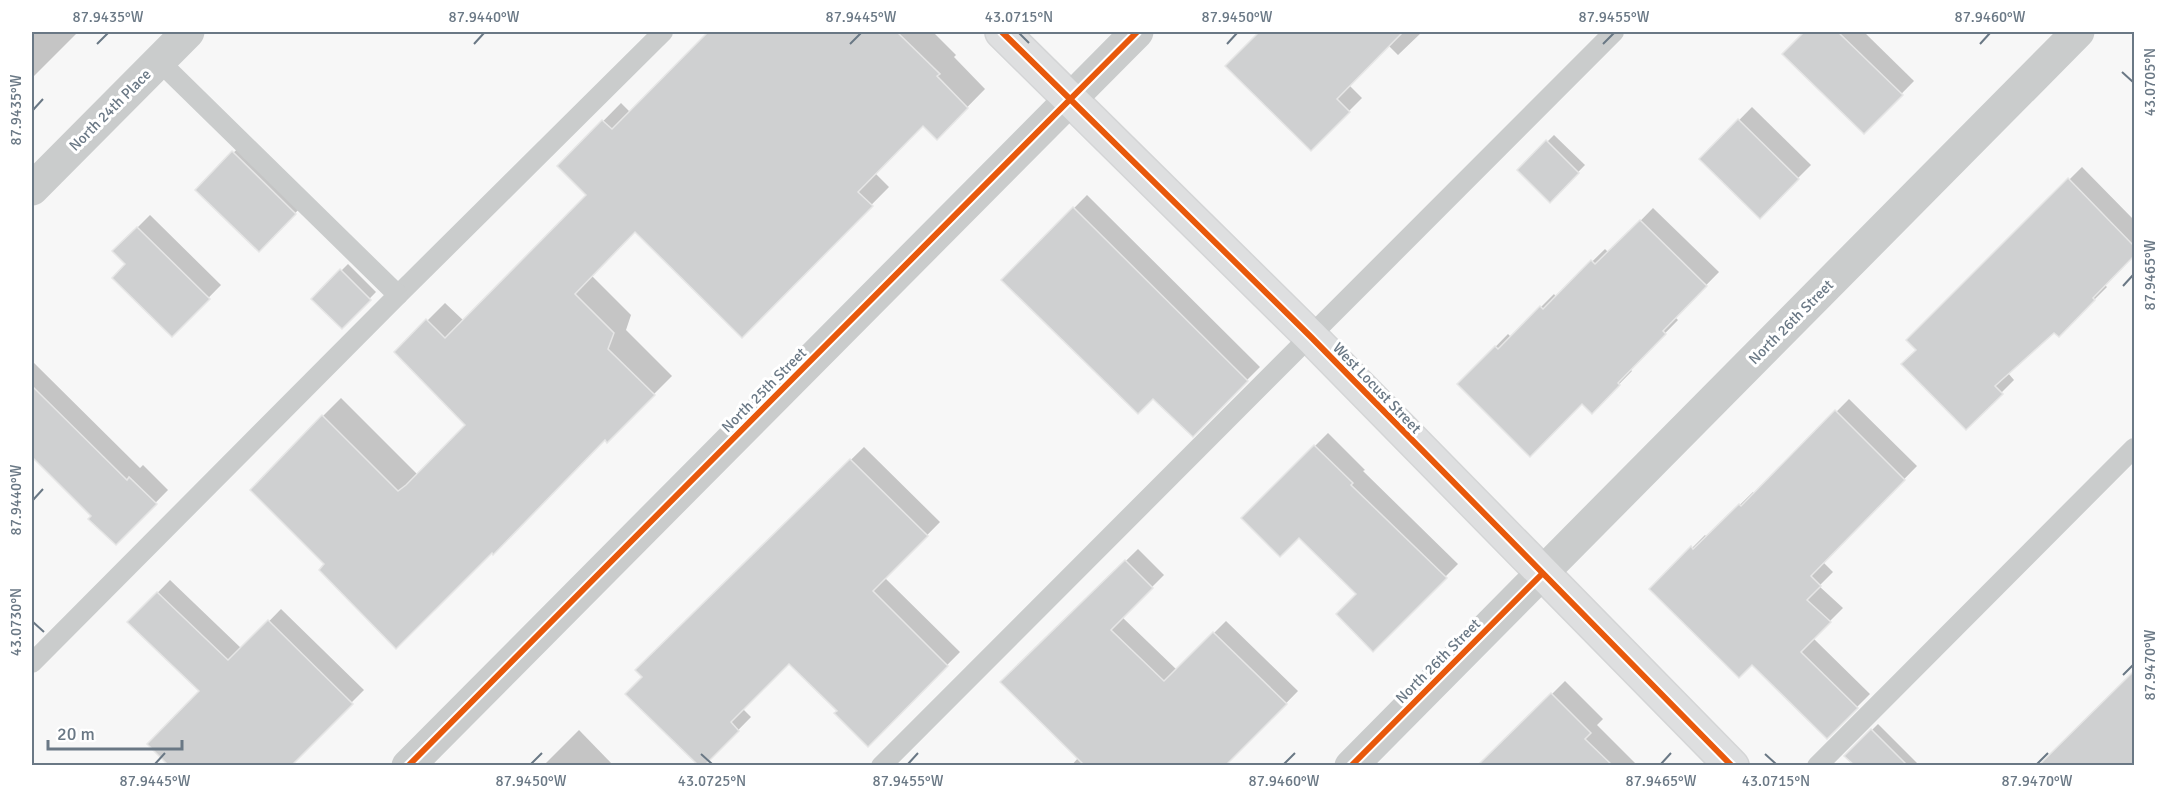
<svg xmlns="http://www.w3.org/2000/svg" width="2166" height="797" viewBox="0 0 2166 797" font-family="Signika,sans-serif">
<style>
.shadow{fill:#0003}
.building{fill:#cfd0d1;stroke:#e6e6e6;stroke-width:1.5}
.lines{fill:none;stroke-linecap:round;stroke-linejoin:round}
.secondary-casing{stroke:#d4d5d6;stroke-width:36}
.lane{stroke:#cacccc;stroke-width:20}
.street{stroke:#cacccc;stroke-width:33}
.secondary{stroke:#dedfe0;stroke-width:33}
.cycleway-casing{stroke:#fff;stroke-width:10}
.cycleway{stroke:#e8590c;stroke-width:6}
.ticks{fill:none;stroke:#6a7885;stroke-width:2}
.labels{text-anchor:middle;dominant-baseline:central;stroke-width:6;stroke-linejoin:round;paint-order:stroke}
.street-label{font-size:15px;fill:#6a7885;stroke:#fff}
.neatline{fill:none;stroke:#6a7885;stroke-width:2}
.ticks-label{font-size:15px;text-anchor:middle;fill:#6a7885}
</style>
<rect width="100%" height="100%" fill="#f7f7f7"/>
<g class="shadow">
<polygon points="32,32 78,32 32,78"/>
<polygon points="703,32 933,32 956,55 954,57 985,89 937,138 923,124 875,173 889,187 742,336 635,230 591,275 631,315 626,330 672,376 607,441 605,438 326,564 323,416 341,398 417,474 467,425 396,352 445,303 464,321 588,195 559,166 621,103 631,113 707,35"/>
<polygon points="1261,32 1422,32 1398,55 1388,45 1349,85 1362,98 1311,149 1227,66"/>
<polygon points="1807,32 1864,32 1914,81 1864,132 1784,54"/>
<polygon points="1752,107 1811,165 1760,216 1701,159"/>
<polygon points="1554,135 1585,165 1550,201 1519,170"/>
<polygon points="246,140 308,200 259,250 197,190"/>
<polygon points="2082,167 2134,220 2134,254 2104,284 2107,287 2059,335 2055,331 2008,373 2014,380 1966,428 1918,350 1908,340"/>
<polygon points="1087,195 1260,367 1192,435 1153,397 1003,280"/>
<polygon points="1653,208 1719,272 1675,317 1678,320 1630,369 1632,371 1592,412 1582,402 1459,384 1508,334 1511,337 1554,294 1556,297 1605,249 1609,253"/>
<polygon points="150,215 221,285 172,335 127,264 114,251"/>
<polygon points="348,264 376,292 342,327 313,299"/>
<polygon points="32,361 140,468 143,465 168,490 116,543 93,516 34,457 32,459"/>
<polygon points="1849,399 1917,466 1823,562 1833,572 1819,586 1843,608 1813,638 1870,694 1827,737 1752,663 1651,589 1705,535 1707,537 1753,492 1755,494"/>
<polygon points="1328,433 1365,470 1363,471 1458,564 1373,649 1358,594 1299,536 1243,518"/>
<polygon points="864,447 940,522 885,578 960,652 868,745 839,711 789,662 742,708 751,717 703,766 700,766 628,694 644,677 637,670"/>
<polygon points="1138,549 1164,575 1122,617 1177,670 1226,621 1298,691 1225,766 1071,766 1078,758 1002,682"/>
<polygon points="170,580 242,649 281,609 364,690 288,766 170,766 149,744 201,691 129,622"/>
<polygon points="2134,673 2134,766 2039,766"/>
<polygon points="1565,681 1603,719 1597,725 1638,766 1486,766 1484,762"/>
<polygon points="1878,724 1920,766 1856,766 1846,756"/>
<polygon points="579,730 614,766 543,766"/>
</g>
<g class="building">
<polygon points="708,32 897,32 940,74 937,76 968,108 937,140 923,126 858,192 873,206 742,338 635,232 575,294 614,333 608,349 655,395 607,443 605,440 493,555 492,553 396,649 319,570 324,564 250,490 322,415 398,491 406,485 465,425 394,352 426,319 445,338 586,195 557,166 602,120 612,129"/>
<polygon points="1259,32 1403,32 1337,99 1350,112 1311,151 1225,66"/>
<polygon points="1804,32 1838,32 1903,95 1864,134 1782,54"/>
<polygon points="1738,119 1799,179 1760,219 1699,159"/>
<polygon points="1546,140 1579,173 1550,203 1517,170"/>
<polygon points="232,151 296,214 259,252 195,190"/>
<polygon points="2068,178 2134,246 2134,256 2093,298 2095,300 2059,337 2054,333 1995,386 2003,394 1966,430 1901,364 1916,350 1906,340"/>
<polygon points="1073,207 1248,381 1193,437 1153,399 1138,414 1001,280"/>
<polygon points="1640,220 1707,286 1663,331 1666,334 1618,383 1620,385 1592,414 1582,404 1530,457 1457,384 1495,346 1498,349 1540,306 1543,309 1591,260 1595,264"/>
<polygon points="137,227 210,299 172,337 112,278 125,264 112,251"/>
<polygon points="340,269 371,300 342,329 311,299"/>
<polygon points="32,386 127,480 129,477 157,504 116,545 88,519 91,516 32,457"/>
<polygon points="1835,410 1905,480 1811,576 1821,586 1807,600 1831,622 1801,652 1858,708 1827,739 1752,665 1739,678 1649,589 1691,546 1693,549 1739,504 1741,506"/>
<polygon points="1314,445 1353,483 1351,485 1447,578 1373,652 1336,614 1356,594 1299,538 1280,557 1241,518"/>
<polygon points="850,459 928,536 873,591 948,666 868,747 834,713 837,711 789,664 731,722 739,731 705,765 698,765 625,694 642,677 635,670"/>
<polygon points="1125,560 1153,588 1111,630 1164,681 1213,632 1287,704 1226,765 1084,765 1000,682"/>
<polygon points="157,592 228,660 268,620 353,704 292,765 168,765 147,744 199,691 127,622"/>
<polygon points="2134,671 2134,765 2039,765"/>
<polygon points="1551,693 1591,733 1585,739 1612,765 1478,765"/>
<polygon points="1871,729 1907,765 1854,765 1844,756"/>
</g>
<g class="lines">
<defs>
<polyline id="secondary" points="1002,32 1311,337 1732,766"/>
</defs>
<use href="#secondary" class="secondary-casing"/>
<g class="lane">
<polyline points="398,295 663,32"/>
<polyline points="32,663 398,295 159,61"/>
<polyline points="881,766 1614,32"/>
<polyline points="1817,766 2134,448"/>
</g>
<g class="street">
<polyline points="32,189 188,32"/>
<polyline points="408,766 1137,32"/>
<polyline points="1351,766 2078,32"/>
</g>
<use href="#secondary" class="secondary"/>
<defs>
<g id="cycleway">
<polyline points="1002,32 1311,337 1732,766"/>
<polyline points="408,766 1137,32"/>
<polyline points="1351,766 1542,574"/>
</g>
</defs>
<use href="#cycleway" class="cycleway-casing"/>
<use href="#cycleway" class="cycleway"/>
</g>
<path class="ticks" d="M1019,33L1029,43M97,44L108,33M474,44L484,33M850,44L861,33M1227,44L1237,33M1603,44L1614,33M1980,44L1990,33M2122,72L2133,82M33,110L43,99M2123,286L2133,275M33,500L43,489M33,622L44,632M2123,675L2133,665M701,754L712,764M1765,754L1776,764M155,764L165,753M531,764L542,753M908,764L918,753M1284,764L1295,753M1661,764L1671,753M2037,764L2048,753"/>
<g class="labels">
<g class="street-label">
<text transform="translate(110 110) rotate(-45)">North 24th Place</text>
<text transform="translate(1791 322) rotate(-45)">North 26th Street</text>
<text transform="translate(1377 388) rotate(46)">West Locust Street</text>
<text transform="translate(764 390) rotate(-45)">North 25th Street</text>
<text transform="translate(1438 661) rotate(-45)">North 26th Street</text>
</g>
</g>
<rect width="2166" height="797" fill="none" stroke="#ffffff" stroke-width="66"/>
<path d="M48 740v9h134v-9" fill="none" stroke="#6a7885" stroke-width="3"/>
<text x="57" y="740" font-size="18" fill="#6a7885" stroke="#ffffff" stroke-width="4.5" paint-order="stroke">20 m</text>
<rect x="33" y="33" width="2100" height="731" class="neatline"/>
<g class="ticks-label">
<text x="108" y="22">87.9435°W</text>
<text x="484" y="22">87.9440°W</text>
<text x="861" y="22">87.9445°W</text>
<text x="1019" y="22">43.0715°N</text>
<text x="1237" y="22">87.9450°W</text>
<text x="1614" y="22">87.9455°W</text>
<text x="1990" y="22">87.9460°W</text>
<text transform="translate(2150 82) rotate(-90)" y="5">43.0705°N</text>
<text transform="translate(16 110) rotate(-90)" y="5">87.9435°W</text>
<text transform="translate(2150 275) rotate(-90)" y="5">87.9465°W</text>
<text transform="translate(16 500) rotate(-90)" y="5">87.9440°W</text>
<text transform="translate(16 622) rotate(-90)" y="5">43.0730°N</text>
<text transform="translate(2150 665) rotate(-90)" y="5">87.9470°W</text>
<text x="155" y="786">87.9445°W</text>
<text x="531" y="786">87.9450°W</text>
<text x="712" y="786">43.0725°N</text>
<text x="908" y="786">87.9455°W</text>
<text x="1284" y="786">87.9460°W</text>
<text x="1661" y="786">87.9465°W</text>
<text x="1776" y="786">43.0715°N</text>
<text x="2037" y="786">87.9470°W</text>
</g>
</svg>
